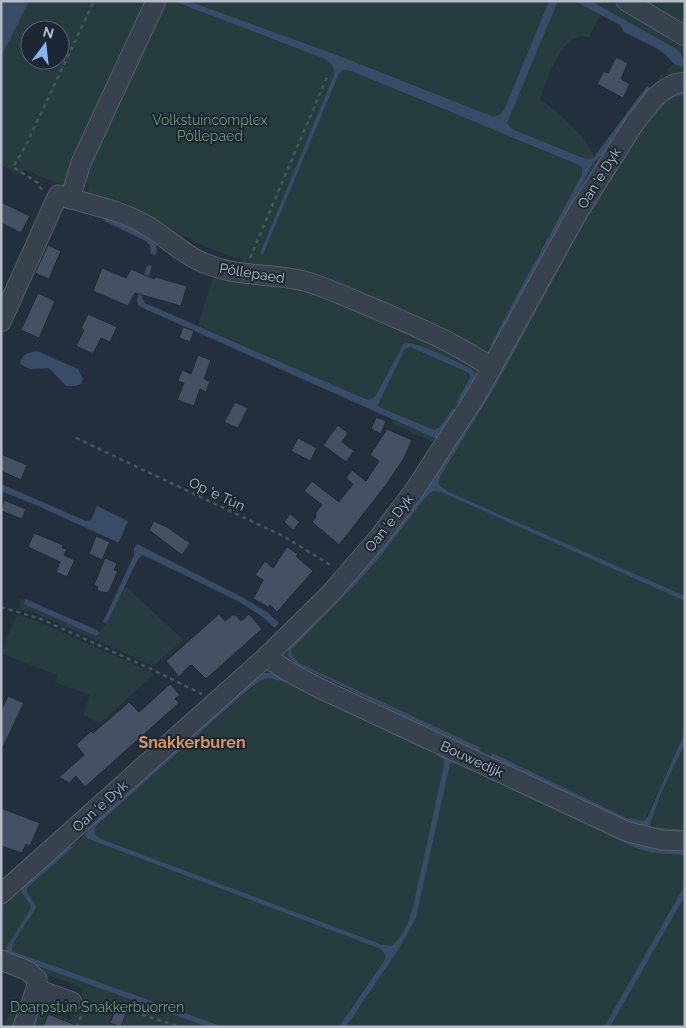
<svg xmlns="http://www.w3.org/2000/svg" width="686" height="1028" viewBox="0 0 686 1028" font-family="Raleway,sans-serif">
<style>
.green{fill:#263c3f;fill-rule:evenodd}
.water{fill:#394c67}
.building{fill:#455162;stroke:#1f2835}
.lines{fill:none;stroke-linecap:round;stroke-linejoin:round}
.minor-casing{stroke:#565f6c;stroke-width:21}
.path{stroke:#44595c;stroke-width:2.5;stroke-dasharray:4 4;stroke-linecap:butt}
.minor{stroke:#38414e;stroke-width:19}
.labels{text-anchor:middle;dominant-baseline:central;stroke-width:4;stroke-linejoin:round;paint-order:stroke}
.park-label{font-size:14px;fill:#6b9a76;stroke:#1d2633}
.street-label{font-size:14px;fill:#b4bcc9;stroke:#1d2633}
.quarter-label{font-size:16px;font-weight:bold;fill:#d59563;stroke:#1d2633}
</style>
<rect width="100%" height="100%" fill="#242f3e"/>
<g class="green">
<path d="M29,1H153L67,187L25,170L21,176L1,165V57ZM30,30H60V60H30Z"/>
<path d="M166,1H173L320,57C329,61 335,64 334,75L260,253L263,255L338,76L342,70H349L579,165L582,168V174L534,262L537,265L594,162C619,135 639,103 662,74L665,82L492,356L477,350L248,270L252,254L247,270H242L244,261C215,251 189,241 164,224L160,231L87,194L89,184L85,181L94,156Z"/>
<polygon points="188,1 549,1 504,110 502,114 494,118"/>
<path d="M558,1H574L600,15L589,37C586,37 581,36 578,37C558,44 547,80 540,99C558,112 586,136 594,157L591,159H586L512,129L507,123Z"/>
<polygon points="591,1 615,1 685,42 685,78 673,76 667,70 674,64 682,66 675,48"/>
<polygon points="636,1 685,1 685,29"/>
<polygon points="685,94 685,596 449,492 443,489 438,483 441,475 496,385 584,223 645,126 666,102 675,97"/>
<path d="M663,99L581,221L492,384L430,485L377,555L289,649L291,660L323,679L480,748L299,663C293,658 288,654 293,647L354,586L380,557L425,498L433,491L441,492L685,601V732L645,820L640,821L627,818L491,754L490,757L651,829L644,831L482,759L285,661L282,651L360,566L581,214Z"/>
<polygon points="215,271 324,291 477,366 479,371 440,445 395,425 392,423 392,419 438,439 456,410 453,408 440,427 433,430 379,407 378,405 405,349 410,347 468,373 470,378 456,401 475,373 404,343 375,397 368,400 198,325"/>
<polygon points="125,586 184,640 153,666 31,611 20,610 19,599 24,600 24,604 96,636 107,623"/>
<polygon points="18,615 39,622 153,673 153,675 100,723 83,715 90,695 55,682 58,675 2,654 6,638"/>
<path d="M267,669H273L629,837L481,775L638,849L652,853L685,855V885L604,1027H346L396,953L419,903L450,764L452,763L471,770L438,755L444,760V765L414,902C411,917 404,936 392,946L383,945L101,839L95,835V828L97,825L259,681C268,676 274,678 284,682L285,678L263,673L91,826L88,839L381,949L386,956L384,961L353,1004L340,1027H224L12,951L13,943L36,908C34,901 27,895 27,888L71,848L69,846L22,888C24,896 30,901 31,908L5,950L7,955L208,1027H4L14,1000L71,1020L83,989L49,975L45,984L1,957V900L73,840L76,842L82,838L80,835L262,670Z"/>
<polygon points="685,743 685,830 652,827 650,826 650,821 662,791"/>
<polygon points="685,896 685,1027 610,1027"/>
</g>
<g class="water">
<polygon points="1,1 29,1 1,57"/>
<path d="M173,1H188L334,54L494,117L501,114L504,110L549,1H558L507,123L512,129L586,159H591L594,157L647,86L651,89L604,153L594,162L494,347L490,346L582,174V168L579,165L349,70H342L338,76L263,255L260,253L334,75C335,64 329,61 320,57Z"/>
<polygon points="574,1 591,1 675,48 681,54 684,63 682,67 674,64 665,54 656,48 624,32 620,25"/>
<polygon points="685,90 685,94 675,97 666,102 645,126 584,223 496,385 441,475 438,483 440,486 449,492 685,596 685,601 441,492 433,491 425,498 380,557 354,586 291,650 292,656 299,663 481,748 479,752 298,665 288,657 289,649 377,555 430,485 492,384 581,221 627,147 664,99"/>
<polygon points="105,217 137,230 155,241 157,249 156,255 151,254 150,246 146,241 104,221"/>
<path d="M147,265L152,266L142,298L145,303L368,400L375,397L404,343C419,342 455,361 470,368L475,373L474,381L460,404L456,402L470,378L469,373L410,347L405,349L378,405L379,407L434,430L440,427L453,408L456,410L437,439L143,308L138,305L137,300Z"/>
<path d="M37,351L78,369L83,379L81,384L74,386H66L49,368L30,369L20,364C21,355 28,352 37,351Z"/>
<polygon points="1,484 86,521 91,520 97,506 128,521 119,542 117,542 36,505 1,491"/>
<polygon points="137,544 242,597 267,612 279,623 275,628 263,617 238,601 143,555 138,559 107,623 103,622 134,555 134,549"/>
<polygon points="25,599 97,630 100,633 96,636 24,604"/>
<path d="M263,673H271L285,678L428,745L424,749L284,682C265,675 262,679 248,690L97,825L95,828V835L101,839L383,945L392,946C404,936 411,917 414,902L444,765V760L437,755L441,752L473,766L471,770L453,763L450,764L416,918L396,953L346,1027H340L344,1019L384,961L386,956L381,949L99,843L88,839L85,835L91,826L256,678Z"/>
<polygon points="685,732 685,743 662,791 650,824 652,827 685,830 685,833 651,829 627,821 490,757 492,753 627,818 643,821 647,818"/>
<polygon points="483,771 685,849 685,855 652,853 638,849 481,775"/>
<polygon points="69,846 72,848 27,888 27,892 36,906 36,908 13,943 12,951 224,1027 208,1027 7,955 5,950 31,908 30,904 21,892 22,888"/>
<polygon points="685,885 685,896 610,1027 604,1027"/>
</g>
<g class="building">
<polygon points="616,57 628,63 621,79 630,84 623,98 597,84 604,71 608,73"/>
<polygon points="1,202 30,216 21,233 1,223"/>
<polygon points="48,245 61,251 49,279 35,273"/>
<polygon points="102,268 126,278 131,269 154,279 155,277 187,286 181,306 135,293 128,306 93,291"/>
<polygon points="38,293 55,301 39,338 21,330"/>
<polygon points="88,314 117,327 110,342 101,338 93,354 76,346 84,330 81,328"/>
<polygon points="183,327 194,331 190,342 179,338"/>
<polygon points="198,355 211,360 204,379 210,381 206,392 200,389 194,406 177,400 184,383 178,381 182,370 191,374"/>
<polygon points="235,402 248,408 238,428 224,422"/>
<polygon points="376,417 386,421 381,434 371,429"/>
<polygon points="338,425 348,433 342,442 354,451 346,462 323,445"/>
<polygon points="387,429 412,440 404,458 386,485 339,545 312,522 316,517 316,512 322,505 304,491 312,481 339,502 353,484 346,478 352,470 366,481 379,461 370,455"/>
<polygon points="298,438 317,448 310,461 291,451"/>
<polygon points="1,454 27,465 21,480 1,471"/>
<polygon points="4,500 26,509 22,519 1,511"/>
<polygon points="290,514 300,522 293,530 284,522"/>
<polygon points="154,521 167,527 190,543 182,555 149,530"/>
<polygon points="34,533 63,545 62,548 67,549 64,555 75,560 67,577 56,572 60,562 28,547"/>
<polygon points="96,536 110,542 102,560 89,554"/>
<polygon points="287,547 298,554 296,556 313,571 277,612 270,605 268,607 253,599 263,580 255,575 265,561 273,568"/>
<polygon points="105,558 117,563 114,570 118,571 108,593 97,591 98,587 94,585"/>
<polygon points="219,614 225,621 232,615 236,615 241,621 249,614 262,629 206,679 192,665 191,666 190,665 179,677 166,661"/>
<polygon points="170,684 180,695 175,699 179,703 85,787 76,776 69,783 59,777 84,755 76,745 91,731 93,733 129,702 139,712"/>
<polygon points="8,696 24,703 1,751 1,711"/>
<polygon points="1,808 40,823 30,846 26,844 22,853 1,846"/>
<polygon points="115,1010 126,1014 121,1027 110,1023"/>
<polygon points="48,1014 78,1026 78,1027 43,1027"/>
</g>
<g class="lines">
<defs>
<g id="minor">
<polyline points="626,1 685,36"/>
<polyline points="70,199 81,163 156,1"/>
<path d="M1,322L58,195C87,204 117,209 144,224C165,235 181,254 204,263C236,277 270,273 304,281C329,288 353,300 378,310C418,328 455,342 492,368"/>
<path d="M267,656C282,670 301,678 319,688L628,832L662,840L685,841"/>
<polyline points="1,894 267,656 330,594 380,536 414,491 477,394 578,212 634,124 655,97 664,90 674,84 685,82"/>
<polyline points="1,960 28,971 37,979 36,989 23,1027"/>
<polyline points="36,989 72,1002"/>
</g>
</defs>
<use href="#minor" class="minor-casing"/>
<g class="path">
<polyline points="42,190 38,183 13,167 26,145 94,1"/>
<polyline points="250,258 327,77"/>
<polyline points="76,438 285,537 332,566"/>
<polyline points="1,607 41,619 151,669 202,694"/>
<polyline points="87,1007 122,1008 180,1027"/>
<polyline points="76,1027 82,1015"/>
</g>
<use href="#minor" class="minor"/>
</g>
<g class="labels">
<g class="park-label">
<text x="210" y="120">Volkstuincomplex<tspan x="210" dy="16">Pôllepaed</tspan></text>
<text x="97" y="1007">Doarpstún Snakkerbuorren</text>
</g>
<g class="street-label">
<text transform="translate(599 178) rotate(-58)">Oan 'e Dyk</text>
<text transform="translate(252 273) rotate(9)">Pôllepaed</text>
<text transform="translate(217 494) rotate(25)">Op 'e Tún</text>
<text transform="translate(389 523) rotate(-52)">Oan 'e Dyk</text>
<text transform="translate(472 759) rotate(25)">Bouwedijk</text>
<text transform="translate(100 806) rotate(-42)">Oan 'e Dyk</text>
</g>
<g class="quarter-label">
<text x="192" y="742">Snakkerburen</text>
</g>
</g>
<rect width="686" height="1028" fill="none" stroke="#b4bcc9" stroke-width="5"/>
<g transform="translate(45 45) rotate(15)"><circle r="24" fill="#1d2633" stroke="#59626f"/>
<path d="M0-4L9 19L0 12L-9 19Z" fill="#8ab4f8"/>
<text y="-8" font-size="14" font-weight="bold" text-anchor="middle" fill="#b4bcc9">N</text>
</g>
</svg>
